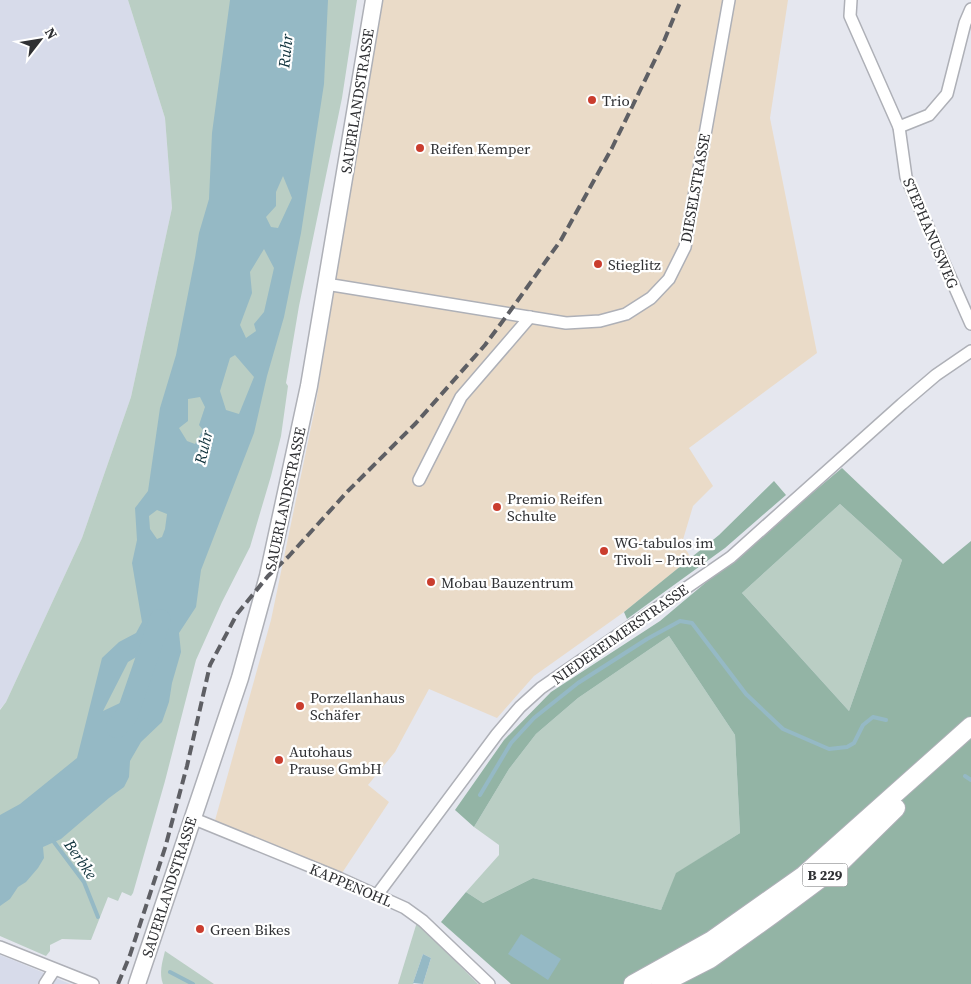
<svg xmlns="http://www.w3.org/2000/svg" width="971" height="984" viewBox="0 0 971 984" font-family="'Source Serif 4',serif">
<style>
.commercial{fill:#eadbc8}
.built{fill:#d7dbea}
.green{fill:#bacec4}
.forest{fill:#93b4a5;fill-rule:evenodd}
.water{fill:#95b9c5;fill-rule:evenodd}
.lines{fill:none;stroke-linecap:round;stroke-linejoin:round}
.stream{stroke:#95b9c5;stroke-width:4}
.river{stroke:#95b9c5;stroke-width:22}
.street-casing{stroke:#aeb0b7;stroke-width:14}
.secondary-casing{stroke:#aeb0b7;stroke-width:19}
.primary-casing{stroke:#aeb0b7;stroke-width:20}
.street{stroke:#fff;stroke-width:11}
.secondary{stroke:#fff;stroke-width:16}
.primary{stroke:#fff;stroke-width:18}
.rail{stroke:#5e5f64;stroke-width:4;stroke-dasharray:10 5;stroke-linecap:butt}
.poi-dot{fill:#ca3d2e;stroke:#fff;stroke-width:2}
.labels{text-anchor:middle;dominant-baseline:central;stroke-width:4.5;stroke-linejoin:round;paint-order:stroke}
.shield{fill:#fff;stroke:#6d6e70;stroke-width:1}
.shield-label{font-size:14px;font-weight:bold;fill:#2f3033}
.poi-label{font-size:15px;fill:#2f3033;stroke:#fff;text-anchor:start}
.street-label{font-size:15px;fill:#2f3033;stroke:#fff}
.water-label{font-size:16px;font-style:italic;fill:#11333d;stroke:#fff}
</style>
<rect width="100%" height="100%" fill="#e5e7ef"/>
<polygon class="commercial" points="375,0 788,0 770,118 817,353 689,448 713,486 693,506 682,543 691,558 624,612 534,676 497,718 429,689 395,752 368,785 389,802 342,873 214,824 271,620 315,408 335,285"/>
<g class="built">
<polygon points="0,0 128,0 165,118 172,208 131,397 82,538 6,702 0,709"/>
<polygon points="0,955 18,962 70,984 0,984"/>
</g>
<g class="green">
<polygon points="128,0 357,0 342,98 299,306 286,383 288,386 281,436 271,476 250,547 222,602 196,660 165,781 133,893 131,896 122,892 118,901 108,897 91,940 62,939 50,945 50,951 46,956 0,936 0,710 6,702 82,538 131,397 172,208 165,118"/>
<polygon points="840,504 902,560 849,711 742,593"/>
<polygon points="669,636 735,735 740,833 677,873 661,910 533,878 483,903 466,892 499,855 499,845 474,827 509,769 536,734 578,698"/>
<polygon points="417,922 478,984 423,984 431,958 423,954 413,983 414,984 398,984"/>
<path d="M165,951L214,984H163C159,973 162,963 165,951Z"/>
</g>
<g class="forest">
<path d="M842,468L943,564L971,541V984H511L441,922L466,892L483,903L533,878L661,910L676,873L740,833L735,735L669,636L578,698L536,734L509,769L474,827L455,810L504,740L551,692L660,621ZM840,504L902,560L849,711L742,593Z"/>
<polygon points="774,481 786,495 725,548 627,619 624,612 719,535"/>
</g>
<g class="water">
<path d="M230,0H328L324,84L301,233L284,317L267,376L254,433L201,570L196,607L179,633L181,652L172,683L169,702L162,722L141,742L130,761L129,777L124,787L109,798L61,839L43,847L44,858L38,868L26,882L18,887L10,899L0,906V815L20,804L77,758L102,658L119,642L136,633L142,622L132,563L137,540L135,508L148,491L160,408L176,355L195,258L199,233L209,199L212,133ZM283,176L292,198L278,228L271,227L266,217L276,206V192ZM264,249L274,268L264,312L254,324L256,331L246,338L240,325L252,293L250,272ZM235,355L254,377L239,414L226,410L220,391L230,358ZM200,397L205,407L199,425L203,430L195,444L187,441L179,428L188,421V399ZM157,510L167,514L165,529L162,537L157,539L150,529L149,516ZM160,643L151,678L136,699L120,703L103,711L128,662Z"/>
<polygon points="521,934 561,959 548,980 508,954"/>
<polygon points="423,954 431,958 423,984 413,983"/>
</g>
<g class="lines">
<g class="stream">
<polyline points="965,776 971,780"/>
<polyline points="480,795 511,743 534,718 578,683 647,639 680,621 692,623 746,694 783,729 829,749 847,747 854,743 863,725 873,717 886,720"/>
<polyline points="51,838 84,882 98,917"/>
<polyline points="170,972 193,984"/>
</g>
<polyline class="river" points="117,727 127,715 160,620"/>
<defs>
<g id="street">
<polyline points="851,0 850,16 899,127 906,177 971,324"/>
<polyline points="899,127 929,115 947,94 965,23 971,9"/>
<polyline points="326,284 566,323 600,321 626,314 651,298 669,279 685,247 729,0"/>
<polyline points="419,480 461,397 530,317"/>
<polyline points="192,818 339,878 405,908 423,921 489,984"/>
<polyline points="377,895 497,734 520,707 541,688 731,557 902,404 936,375 971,351"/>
<polyline points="0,947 93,984"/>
<polyline points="45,984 54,970"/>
</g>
<polyline id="secondary" points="137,984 240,678 268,576 309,386 374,0"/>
<g id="primary">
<polyline points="633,984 712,940 804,875 971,726"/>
<polyline points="661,984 710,959 773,914 836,867 896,808"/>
</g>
</defs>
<use href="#street" class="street-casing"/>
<use href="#secondary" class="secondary-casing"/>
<use href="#primary" class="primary-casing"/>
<use href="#street" class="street"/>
<use href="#secondary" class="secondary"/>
<use href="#primary" class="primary"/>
<polyline class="rail" points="118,984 130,955 165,848 187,766 210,665 237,614 268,576 289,556 347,492 416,423 485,345 508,314 561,240 612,148 664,41 681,0"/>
</g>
<g class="poi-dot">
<circle cx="592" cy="100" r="5"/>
<circle cx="420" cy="148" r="5"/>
<circle cx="598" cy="264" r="5"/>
<circle cx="497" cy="507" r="5"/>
<circle cx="604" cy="551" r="5"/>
<circle cx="431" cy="582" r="5"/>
<circle cx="300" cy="706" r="5"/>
<circle cx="279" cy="760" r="5"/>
<circle cx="200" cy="929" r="5"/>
</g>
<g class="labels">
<rect class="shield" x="802.5" y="863.5" width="45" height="23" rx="4"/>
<g class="shield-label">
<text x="825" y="875">B 229</text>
</g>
<g class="poi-label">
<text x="602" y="100">Trio</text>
<text x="430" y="148">Reifen Kemper</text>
<text x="608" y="264">Stieglitz</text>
<text x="507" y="498">Premio Reifen<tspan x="507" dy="17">Schulte</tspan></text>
<text x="614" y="542">WG-tabulos im<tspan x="614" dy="17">Tivoli – Privat</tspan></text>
<text x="441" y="582">Mobau Bauzentrum</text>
<text x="310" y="697">Porzellanhaus<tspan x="310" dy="17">Schäfer</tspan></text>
<text x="289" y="751">Autohaus<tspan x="289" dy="17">Prause GmbH</tspan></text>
<text x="210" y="929">Green Bikes</text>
</g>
<g class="street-label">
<text transform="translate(357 101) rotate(-81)">SAUERLANDSTRASSE</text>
<text transform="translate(695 188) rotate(-80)">DIESELSTRASSE</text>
<text transform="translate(931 233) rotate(67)">STEPHANUSWEG</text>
<text transform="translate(285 499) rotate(-78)">SAUERLANDSTRASSE</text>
<text transform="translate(620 634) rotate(-35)">NIEDEREIMERSTRASSE</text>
<text transform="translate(351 885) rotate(23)">KAPPENOHL</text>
<text transform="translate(169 887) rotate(-72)">SAUERLANDSTRASSE</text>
</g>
<g class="water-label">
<text transform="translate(285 51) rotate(-84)">Ruhr</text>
<text transform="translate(203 447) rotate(-77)">Ruhr</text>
<text transform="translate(81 859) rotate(55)">Berbke</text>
</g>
</g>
<g transform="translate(40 40) rotate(59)" stroke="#ffffff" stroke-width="4" paint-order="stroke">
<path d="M0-4L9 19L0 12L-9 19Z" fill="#2f3033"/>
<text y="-8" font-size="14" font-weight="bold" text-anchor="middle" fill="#2f3033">N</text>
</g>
</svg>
